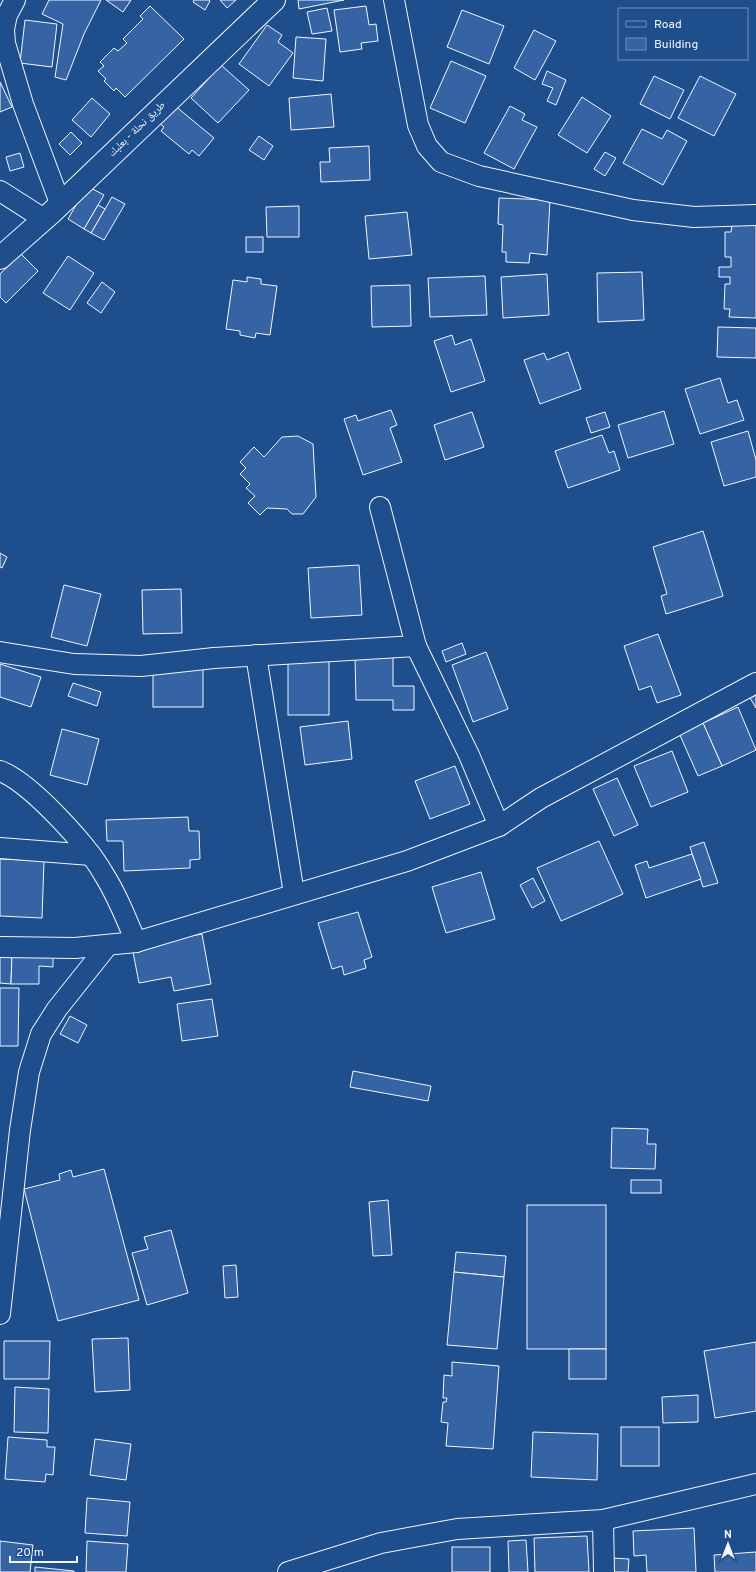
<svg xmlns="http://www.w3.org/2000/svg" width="756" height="1572" viewBox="0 0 756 1572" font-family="Overpass,'Noto Naskh Arabic',sans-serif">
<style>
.building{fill:#3563a3;stroke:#f2f6ff}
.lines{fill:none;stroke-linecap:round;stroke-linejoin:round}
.minor-casing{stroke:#f2f6ff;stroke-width:22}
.tertiary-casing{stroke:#f2f6ff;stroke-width:24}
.minor{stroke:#1f4e8c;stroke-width:20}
.tertiary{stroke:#1f4e8c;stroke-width:22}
.labels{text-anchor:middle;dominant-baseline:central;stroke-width:3;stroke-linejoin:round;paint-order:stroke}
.street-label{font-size:11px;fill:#f2f6ff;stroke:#1f4e8c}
</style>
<rect width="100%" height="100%" fill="#1f4e8c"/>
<g class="building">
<polygon points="49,0 101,0 84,34 66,80 55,77 63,24 42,14"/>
<polygon points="106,0 131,0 123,12"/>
<polygon points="194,0 209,0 210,1 205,10 193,2"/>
<polygon points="220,0 236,0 227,8"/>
<polygon points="298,0 344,0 299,9"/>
<polygon points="150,6 184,39 125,97 116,88 114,91 104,81 106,79 98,71 104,66 100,62 114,48 118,51 127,43 123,39 143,19 140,16"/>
<polygon points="366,6 369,25 376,24 378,41 361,43 362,49 340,52 334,10"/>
<polygon points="327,8 332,31 312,34 307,12"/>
<polygon points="462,10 504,26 489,64 447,47"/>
<polygon points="25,20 57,24 52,67 20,63"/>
<polygon points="267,25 282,35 278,42 293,53 269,86 239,64"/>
<polygon points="534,30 556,41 535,80 514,68"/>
<polygon points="296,37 326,39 323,81 293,78"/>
<polygon points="451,61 486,76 465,123 430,108"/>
<polygon points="221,65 249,90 218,123 191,98"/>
<polygon points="547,71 566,80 556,105 547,101 553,88 542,84"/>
<polygon points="654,76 684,90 670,119 640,104"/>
<polygon points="700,76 736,94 714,136 678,118"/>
<polygon points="0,82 12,107 0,112"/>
<polygon points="331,94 334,127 291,130 289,98"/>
<polygon points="582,97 611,116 587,153 558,135"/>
<polygon points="92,98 110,114 91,137 72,120"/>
<polygon points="174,105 214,138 199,156 192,150 189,154 161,131 164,127 159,123"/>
<polygon points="510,106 525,114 522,120 537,127 514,169 484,153"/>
<polygon points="642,129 662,139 667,130 687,141 663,185 623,163"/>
<polygon points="71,132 82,143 70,155 59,144"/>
<polygon points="259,136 273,146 264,160 249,150"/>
<polygon points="369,146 370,180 321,182 320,162 330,162 329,148"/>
<polygon points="605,152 616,158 605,176 594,169"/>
<polygon points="20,153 24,167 10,171 6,157"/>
<polygon points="87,186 104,195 84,229 68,219"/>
<polygon points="112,197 125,204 104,240 91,233"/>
<polygon points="499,198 550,200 547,255 530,253 529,263 506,262 506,252 502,252 503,225 498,224"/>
<polygon points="98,205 105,209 91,233 84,229"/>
<polygon points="299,206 299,237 267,237 266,207"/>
<polygon points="407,212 412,255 369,259 365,216"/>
<polygon points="732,225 756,225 756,318 729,317 730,309 724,309 725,284 730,284 730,277 719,277 719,267 731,267 731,257 725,257 725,232 731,232"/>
<rect x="246" y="237" width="17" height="15"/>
<polygon points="21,254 38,271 6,303 0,297 0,274"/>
<polygon points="68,256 94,273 70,310 43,293"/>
<polygon points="642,272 644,320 598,322 597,273"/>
<polygon points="547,274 549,315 503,318 501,277"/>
<polygon points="485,276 487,315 430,317 428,278"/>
<polygon points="247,277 261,279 261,284 277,286 270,335 256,333 255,338 240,335 240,331 226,329 233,280 247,282"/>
<polygon points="102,282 115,292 101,313 87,303"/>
<polygon points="410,285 411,326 372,327 371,286"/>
<polygon points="718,327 756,328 756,358 717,357"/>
<polygon points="452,335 455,345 471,339 485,381 451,392 434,341"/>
<polygon points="568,352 581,389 540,404 524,360 544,353 547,360"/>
<polygon points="720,378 728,403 737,400 744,420 700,434 685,389"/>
<polygon points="391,410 397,425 390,428 402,462 363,475 344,419 356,415 358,421"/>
<polygon points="664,411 674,444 628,458 618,425"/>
<polygon points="472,412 484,447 445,460 434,425"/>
<polygon points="605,412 610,427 591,433 586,418"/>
<polygon points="748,431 756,460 756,477 724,486 711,442"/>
<polygon points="602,435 609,453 614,451 620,470 568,488 555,451"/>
<polygon points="298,436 313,444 316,497 303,514 292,514 287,509 267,508 260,515 248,503 255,496 246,488 250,484 240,474 246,468 240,462 254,447 264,457 282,437"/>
<polygon points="703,531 723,596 666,614 661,596 667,594 653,547"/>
<polygon points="0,553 7,557 2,568 0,567"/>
<polygon points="359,565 362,615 311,618 308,568"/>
<polygon points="64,585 101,594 87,646 51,637"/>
<polygon points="181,589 182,633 143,634 142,590"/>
<polygon points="658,634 681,695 657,703 651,686 639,690 624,646"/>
<polygon points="462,643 466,654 446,662 442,651"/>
<polygon points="486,652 508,709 473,722 452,665"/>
<rect x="288" y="654" width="41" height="61"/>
<polygon points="393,656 393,686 414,686 414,710 393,710 393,700 356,700 355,657"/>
<polygon points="0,664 41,677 31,707 0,697"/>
<rect x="153" y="668" width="50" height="39"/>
<polygon points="73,683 101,692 97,706 68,696"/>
<polygon points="756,695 756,708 750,698"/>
<polygon points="738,707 756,750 722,766 703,723"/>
<polygon points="348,721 352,759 305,765 300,727"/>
<polygon points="703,723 722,766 698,776 679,733"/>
<polygon points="62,729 99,739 87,785 50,775"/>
<polygon points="672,751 688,792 651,807 634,766"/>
<polygon points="455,766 470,804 430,819 415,781"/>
<polygon points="617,778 638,825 614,836 593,789"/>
<polygon points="188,817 189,831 199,831 200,859 190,860 190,868 124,871 123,841 107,841 106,820"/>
<polygon points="599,841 623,894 561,921 537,868"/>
<polygon points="704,842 718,883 703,887 690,847"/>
<polygon points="692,854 701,879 646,898 635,865 647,861 649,868"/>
<polygon points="0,859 44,861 42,918 0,916"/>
<polygon points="481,872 495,919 446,933 432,887"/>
<polygon points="533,878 545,901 532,908 520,885"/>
<polygon points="358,912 372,957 364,960 366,968 344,975 342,966 332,969 318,923"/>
<polygon points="202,934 211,984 174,991 171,977 139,983 132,947"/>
<polygon points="0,952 12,952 11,984 0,983"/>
<polygon points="12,952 53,953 53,967 39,966 39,984 11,984"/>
<polygon points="0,988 19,988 18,1046 0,1046"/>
<polygon points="212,999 218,1036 182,1041 177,1004"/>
<polygon points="70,1016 87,1025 78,1043 60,1034"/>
<polygon points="353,1071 431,1086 428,1101 350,1087"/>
<polygon points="612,1128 648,1129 647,1144 656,1144 655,1169 611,1168"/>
<polygon points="104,1169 139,1300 58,1321 24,1189 60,1180 59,1174 71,1170 73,1177"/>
<rect x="631" y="1180" width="30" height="13"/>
<polygon points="388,1200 392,1255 373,1256 369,1202"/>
<rect x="527" y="1205" width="79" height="144"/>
<polygon points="171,1230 188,1293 147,1305 132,1253 148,1249 144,1237"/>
<polygon points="456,1252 506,1256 504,1277 454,1272"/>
<polygon points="236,1265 238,1297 225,1298 223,1266"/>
<polygon points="454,1272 504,1277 497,1349 447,1345"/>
<polygon points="128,1338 130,1390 95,1392 92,1339"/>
<polygon points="4,1341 50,1341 49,1379 4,1379"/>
<polygon points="756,1342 756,1411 715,1418 704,1351"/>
<rect x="569" y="1349" width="37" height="30"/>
<polygon points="452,1362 499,1366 493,1449 446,1446 448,1423 441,1422 443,1402 446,1402 447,1398 443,1398 444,1375 452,1376"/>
<polygon points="15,1387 49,1389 48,1433 14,1432"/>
<polygon points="698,1395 698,1422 663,1423 662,1397"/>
<rect x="621" y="1427" width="38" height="39"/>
<polygon points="533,1432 598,1434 597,1480 531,1477"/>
<polygon points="8,1437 47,1440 47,1447 55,1447 53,1475 46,1474 45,1482 5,1479"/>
<polygon points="95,1439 131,1444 126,1480 90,1475"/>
<polygon points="87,1498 130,1502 127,1536 85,1533"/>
<polygon points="694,1528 696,1572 647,1572 646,1555 634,1556 633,1531"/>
<polygon points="587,1536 589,1572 535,1572 534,1538"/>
<polygon points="526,1540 528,1572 509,1572 508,1541"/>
<polygon points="0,1541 33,1545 30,1572 0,1572"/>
<polygon points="87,1541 128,1544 126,1572 86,1572"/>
<rect x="452" y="1547" width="38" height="25"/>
<polygon points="756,1552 756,1572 715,1572 714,1555"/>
<polygon points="612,1558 629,1559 628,1572 611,1572"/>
<polygon points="35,1567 74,1571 74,1572 35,1572"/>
</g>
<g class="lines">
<defs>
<g id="minor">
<polyline points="15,0 7,15 4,29 5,43 23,104 60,203"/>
<polyline points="394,0 418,125 427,146 441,162 479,176 633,210 694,217 756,215"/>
<polyline points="0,191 44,219"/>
<polyline points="380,507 416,646 469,755 499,826"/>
<polyline points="0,652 74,664 141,666 214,658 416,646"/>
<polyline points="256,655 294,894"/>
<path d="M0,771C30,782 87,845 103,873C117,895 126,918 136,942"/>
<polyline points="0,848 91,855"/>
<polyline points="0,947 75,948 136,942 407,861 499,826 541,798 756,683"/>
<polyline points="0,1314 20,1130 29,1072 41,1034 57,1009 108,945"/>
<polyline points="603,1520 604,1572"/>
<polyline points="288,1572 381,1543 457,1529 603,1520 756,1484"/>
</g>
<polyline id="tertiary" points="0,258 51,213 274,0"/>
</defs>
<use href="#minor" class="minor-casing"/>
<use href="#tertiary" class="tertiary-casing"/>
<use href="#minor" class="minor"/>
<use href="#tertiary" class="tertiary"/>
</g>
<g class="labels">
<g class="street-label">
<text transform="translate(137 129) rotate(-44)">طريق نحلة - بعلبك</text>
</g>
</g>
<rect x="618" y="8" width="130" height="52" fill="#1f4e8c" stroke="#7391ba"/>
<rect x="626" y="21" width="20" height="6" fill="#1f4e8c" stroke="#7391ba"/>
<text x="654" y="28" font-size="12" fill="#f2f6ff">Road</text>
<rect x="626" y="38" width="20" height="12" fill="#3563a3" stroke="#7391ba"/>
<text x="654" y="48" font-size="12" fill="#f2f6ff">Building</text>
<g transform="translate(728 1544)" stroke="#1f4e8c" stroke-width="3" paint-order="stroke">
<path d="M0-3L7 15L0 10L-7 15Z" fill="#f2f6ff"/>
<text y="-6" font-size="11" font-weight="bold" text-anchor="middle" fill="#f2f6ff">N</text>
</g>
<path d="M10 1556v6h67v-6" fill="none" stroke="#f2f6ff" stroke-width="2"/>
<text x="16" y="1556" font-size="12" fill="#f2f6ff" stroke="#1f4e8c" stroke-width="3" paint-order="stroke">20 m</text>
</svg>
